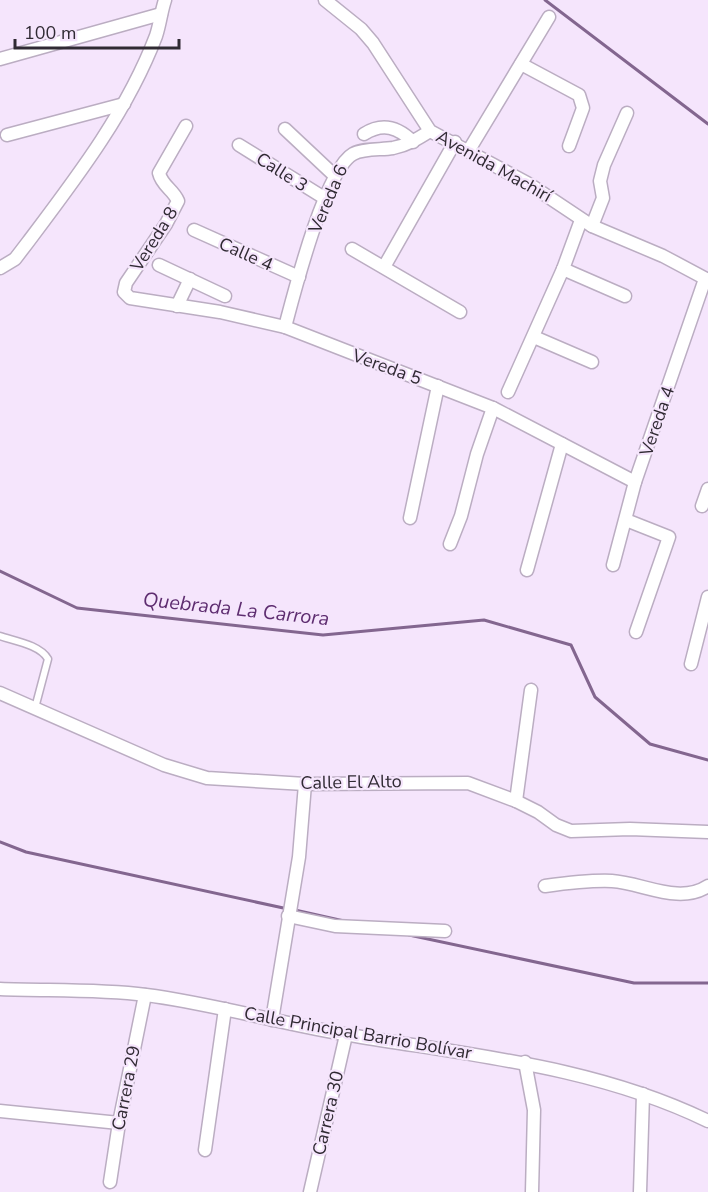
<svg xmlns="http://www.w3.org/2000/svg" width="708" height="1192" viewBox="0 0 708 1192" font-family="'Nunito Sans',sans-serif">
<style>
.lines{fill:none;stroke-linecap:round;stroke-linejoin:round}
.stream{stroke:#83668f;stroke-width:3}
.service-casing{stroke:#bbadc2;stroke-width:9}
.minor-casing{stroke:#bbadc2;stroke-width:15}
.service{stroke:#fff;stroke-width:6}
.minor{stroke:#fff;stroke-width:12}
.labels{text-anchor:middle;dominant-baseline:central;stroke-width:4.5;stroke-linejoin:round;paint-order:stroke}
.street-label{font-size:18px;fill:#302a33;stroke:#f5e5fc}
.water-label{font-size:20px;font-style:italic;fill:#5e2d70;stroke:#f5e5fc}
</style>
<rect width="100%" height="100%" fill="#f5e5fc"/>
<g class="lines">
<g class="stream">
<polyline points="545,0 708,124"/>
<polyline points="0,571 77,608 323,635 484,620 571,645 595,697 650,744 708,760"/>
<polyline points="0,842 26,852 288,909"/>
<polyline points="295,910 344,921"/>
<polyline points="409,935 634,983 708,983"/>
</g>
<defs>
<path id="service" d="M0,636C15,641 40,645 48,659L35,708"/>
<g id="minor">
<polyline points="325,0 361,29 373,43 430,131 529,184 592,226 663,256 708,280"/>
<polyline points="0,59 161,14"/>
<polyline points="521,64 579,95 583,108 569,146"/>
<path d="M186,126L159,173C162,186 173,189 178,201L166,224L126,283L124,292L130,298L220,312L285,327L493,408L635,482"/>
<polyline points="285,129 335,176"/>
<path d="M364,134C383,122 398,127 413,142"/>
<polyline points="7,135 124,104"/>
<polyline points="239,145 326,199"/>
<polyline points="469,150 549,17"/>
<polyline points="592,226 603,198 600,181 604,165 627,113"/>
<polyline points="194,230 299,277"/>
<polyline points="352,249 460,312"/>
<polyline points="159,265 225,296"/>
<polyline points="384,267 455,142"/>
<path d="M0,268L15,259L28,242C77,177 127,112 156,36C160,24 161,12 165,0"/>
<polyline points="563,269 625,296"/>
<polyline points="177,306 190,279"/>
<path d="M285,327C294,293 325,170 353,154C364,148 381,150 393,148C408,145 419,138 430,131"/>
<polyline points="534,337 592,362"/>
<polyline points="508,392 563,269 581,220"/>
<polyline points="702,506 708,489"/>
<polyline points="410,518 438,386"/>
<polyline points="626,520 669,537 636,632"/>
<polyline points="450,544 461,516 477,454 493,408"/>
<polyline points="613,565 635,482 705,279"/>
<polyline points="527,570 562,444"/>
<polyline points="691,664 708,597"/>
<polyline points="0,693 164,765 207,778 305,784 468,783 516,801 538,812 556,825 571,831 630,829 708,832"/>
<polyline points="516,801 531,690"/>
<path d="M545,886C567,883 590,880 612,881C643,883 679,905 708,886"/>
<polyline points="288,916 335,926 445,931"/>
<path d="M0,989C48,991 98,989 146,995C216,1004 285,1025 356,1036C476,1056 597,1067 708,1121"/>
<polyline points="272,1020 299,857 305,784"/>
<polyline points="525,1062 534,1110 532,1192"/>
<polyline points="0,1111 119,1123"/>
<polyline points="205,1150 225,1009"/>
<polyline points="110,1182 119,1123 145,995"/>
<polyline points="310,1192 346,1035"/>
<polyline points="640,1192 643,1094"/>
</g>
</defs>
<use href="#service" class="service-casing"/>
<use href="#minor" class="minor-casing"/>
<use href="#service" class="service"/>
<use href="#minor" class="minor"/>
</g>
<g class="labels">
<g class="street-label">
<text transform="translate(494 166) rotate(29)">Avenida Machirí</text>
<text transform="translate(282 172) rotate(32)">Calle 3</text>
<text transform="translate(328 199) rotate(-67)">Vereda 6</text>
<text transform="translate(154 239) rotate(-58)">Vereda 8</text>
<text transform="translate(246 254) rotate(24)">Calle 4</text>
<text transform="translate(387 367) rotate(20)">Vereda 5</text>
<text transform="translate(657 421) rotate(-71)">Vereda 4</text>
<text transform="translate(351 782) rotate(-1)">Calle El Alto</text>
<text transform="translate(358 1033) rotate(10)">Calle Principal Barrio Bolívar</text>
<text transform="translate(126 1088) rotate(-79)">Carrera 29</text>
<text transform="translate(328 1113) rotate(-77)">Carrera 30</text>
</g>
<g class="water-label">
<text transform="translate(236 609) rotate(6)">Quebrada La Carrora</text>
</g>
</g>
<path d="M15 39v9h164v-9" fill="none" stroke="#302a33" stroke-width="3"/>
<text x="24" y="39" font-size="18" fill="#302a33" stroke="#f5e5fc" stroke-width="4.5" paint-order="stroke">100 m</text>
</svg>
